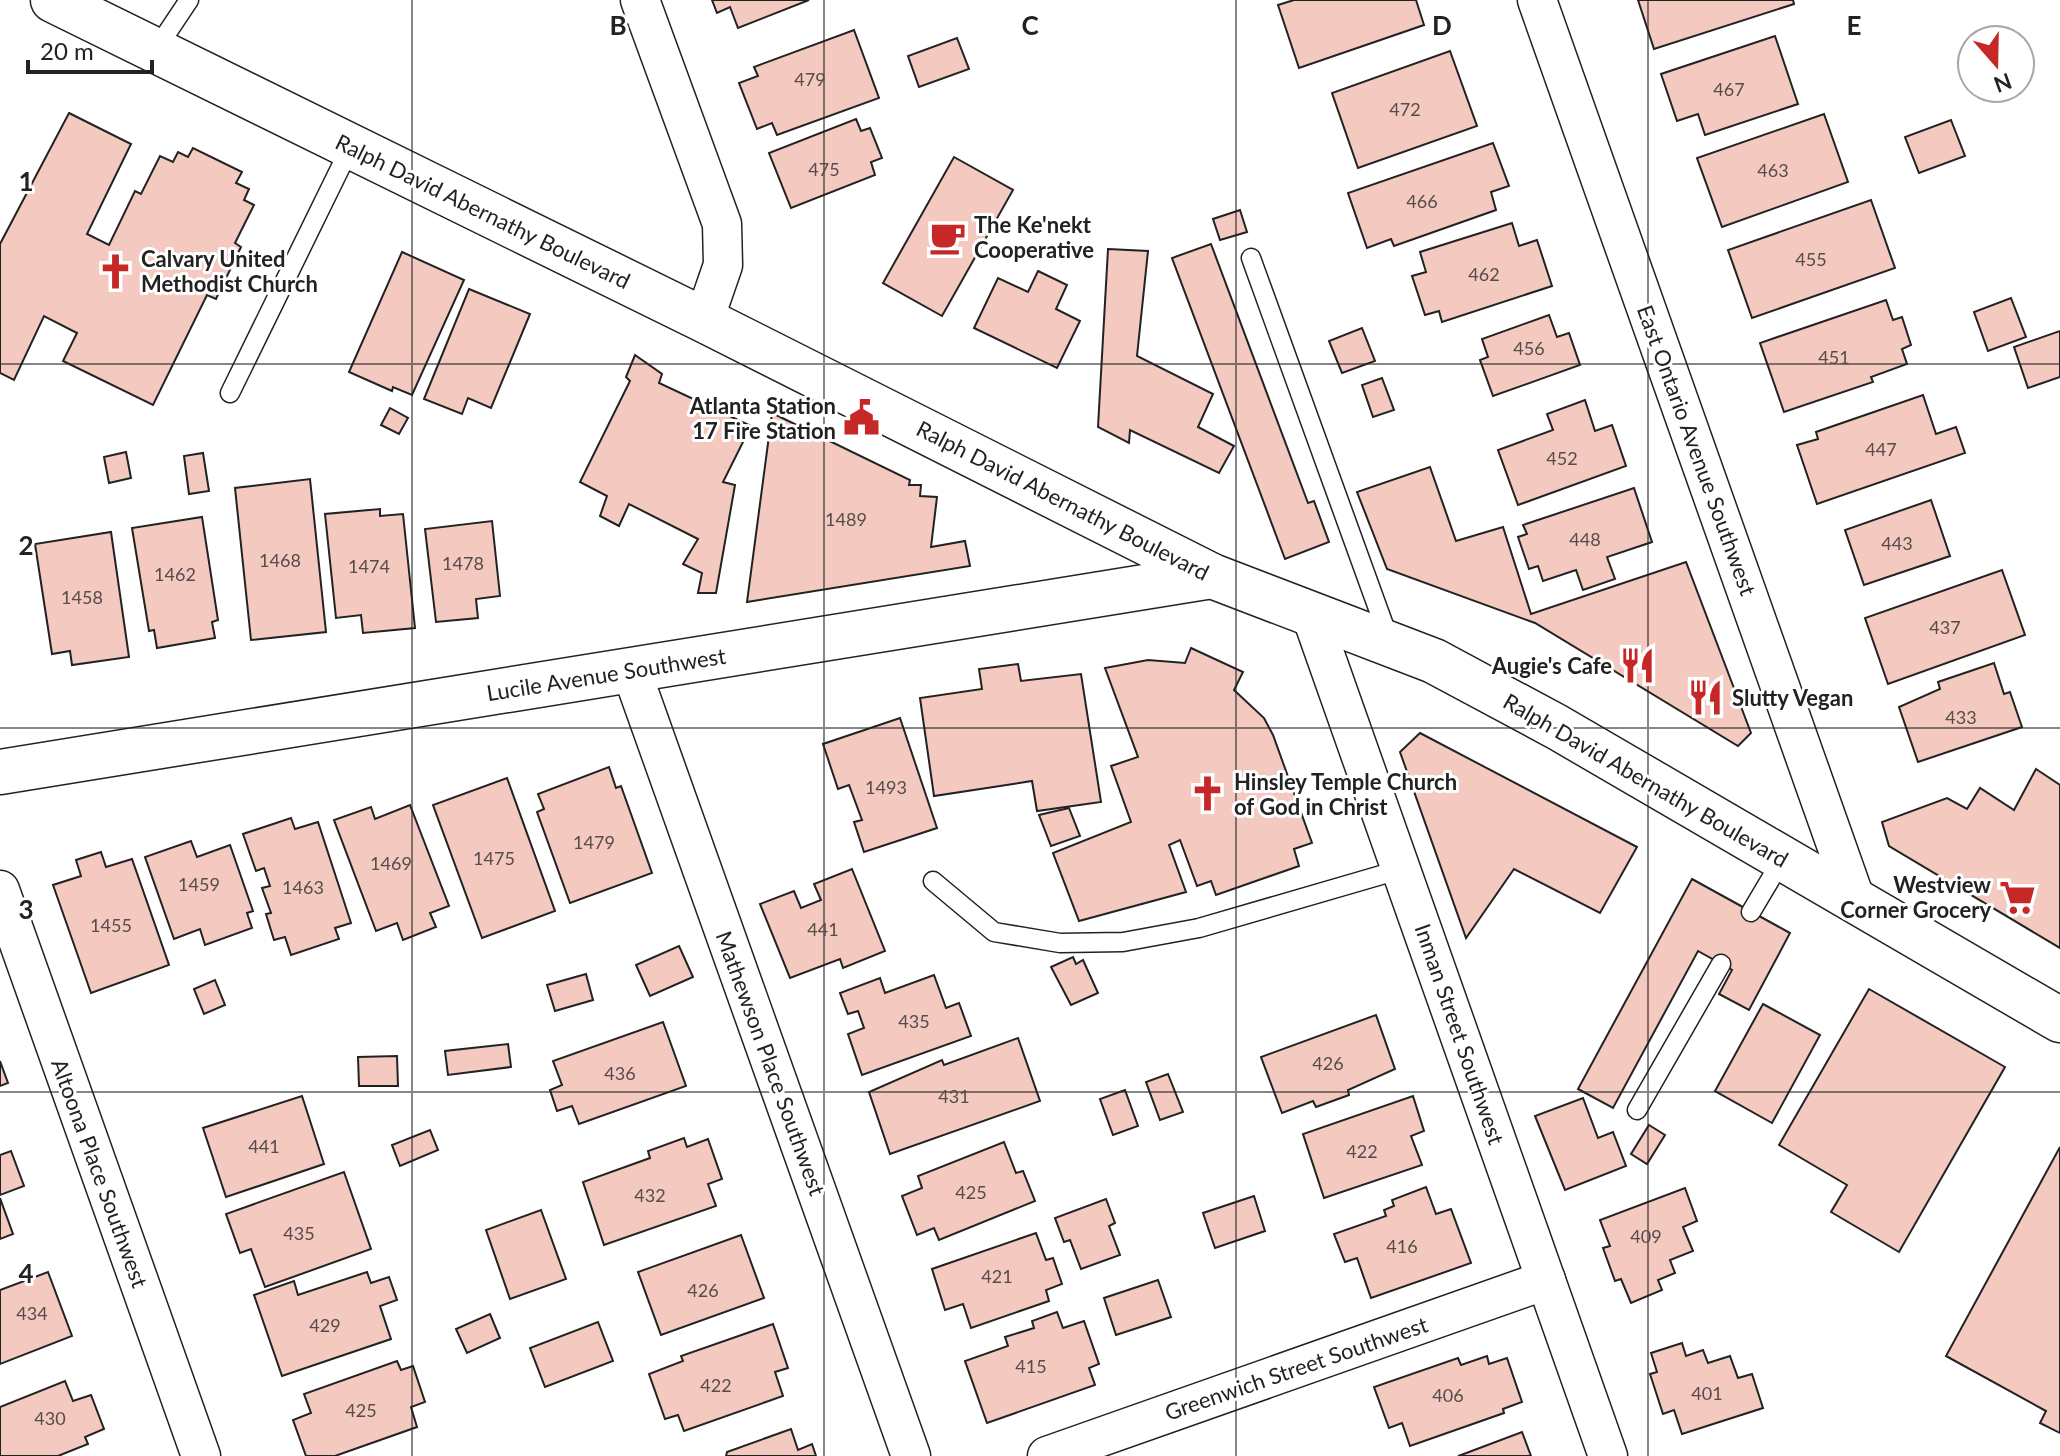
<svg xmlns="http://www.w3.org/2000/svg" width="2060" height="1456" viewBox="0 0 2060 1456" font-family="Lato,sans-serif">
<style>
.building{fill:#f3c9c0;stroke:#222;stroke-width:2}
.lines{fill:none;stroke-linecap:round;stroke-linejoin:round}
.service-casing{stroke:#222;stroke-width:21}
.minor-casing{stroke:#222;stroke-width:41}
.tertiary-casing{stroke:#222;stroke-width:47}
.secondary-casing{stroke:#222;stroke-width:47}
.service{stroke:#fff;stroke-width:18}
.minor{stroke:#fff;stroke-width:38}
.tertiary{stroke:#fff;stroke-width:44}
.secondary{stroke:#fff;stroke-width:44}
.grid{fill:none;stroke:#222;stroke-width:2;stroke-opacity:0.55}
.labels{text-anchor:middle;dominant-baseline:central;stroke-width:6;stroke-linejoin:round;paint-order:stroke}
.number-label{font-size:18px;fill:#564c4a}
.street-label{font-size:22px;fill:#222;stroke:#fff}
.poi-label{font-size:22px;font-weight:bold;fill:#222;stroke:#fff;text-anchor:start}
.grid-label{font-size:26px;text-anchor:middle;font-weight:bold;fill:#222;stroke:#fff;stroke-width:6;stroke-linejoin:round;paint-order:stroke}
</style>
<rect width="100%" height="100%" fill="#fff"/>
<g class="building">
<polygon points="712,0 809,0 738,28 730,7 717,13"/>
<polygon points="1294,0 1416,0 1424,25 1299,68 1278,5"/>
<polygon points="1638,0 1793,0 1794,4 1654,49"/>
<polygon points="854,30 879,98 777,135 772,123 757,129 739,83 758,76 754,67"/>
<polygon points="1775,36 1798,104 1705,135 1698,114 1677,121 1661,74"/>
<polygon points="957,38 969,69 919,87 908,56"/>
<polygon points="1450,51 1477,126 1358,168 1332,93"/>
<polygon points="69,113 131,144 87,234 109,245 135,191 141,194 160,156 173,162 178,152 188,157 193,148 242,172 236,183 249,189 244,200 254,205 235,243 241,247 216,299 207,295 153,405 63,361 77,333 44,316 14,380 0,373 0,244"/>
<polygon points="1824,114 1848,182 1722,227 1697,158"/>
<polygon points="856,119 861,131 870,128 882,158 871,162 875,175 791,208 769,153"/>
<polygon points="1951,120 1965,156 1919,173 1905,137"/>
<polygon points="1493,143 1509,186 1491,192 1496,210 1394,246 1391,239 1367,248 1348,193"/>
<polygon points="954,157 1013,190 942,316 883,283"/>
<polygon points="1871,200 1895,268 1752,318 1728,250"/>
<polygon points="1240,210 1247,232 1220,240 1213,219"/>
<polygon points="1512,223 1519,246 1537,240 1552,286 1442,322 1439,311 1425,315 1412,276 1426,272 1420,252"/>
<polygon points="1211,244 1308,503 1314,501 1329,542 1285,559 1172,258"/>
<polygon points="1108,249 1148,251 1137,356 1213,394 1198,427 1234,446 1219,473 1130,430 1129,443 1098,427"/>
<polygon points="402,252 464,280 412,395 393,387 392,391 349,372"/>
<polygon points="1038,271 1067,285 1056,309 1080,321 1057,368 974,328 998,278 1028,292"/>
<polygon points="469,289 530,314 491,408 468,398 462,414 424,399"/>
<polygon points="2011,298 2026,337 1988,351 1974,312"/>
<polygon points="1886,300 1893,320 1902,317 1911,345 1902,349 1907,364 1871,377 1873,382 1784,412 1760,343"/>
<polygon points="1549,315 1557,337 1569,333 1580,365 1493,396 1480,360 1488,357 1482,339"/>
<polygon points="1362,328 1375,361 1342,373 1329,341"/>
<polygon points="2060,331 2060,377 2028,388 2014,347"/>
<polygon points="635,355 662,374 659,383 751,426 723,482 735,485 716,593 698,593 702,573 683,564 698,539 629,504 619,526 600,516 607,496 580,482 630,381 626,377"/>
<polygon points="1382,378 1394,410 1373,417 1362,385"/>
<polygon points="1923,395 1936,434 1956,427 1965,453 1817,504 1797,445 1818,439 1816,432"/>
<polygon points="1585,400 1595,431 1612,425 1626,466 1518,505 1498,450 1553,430 1547,414"/>
<polygon points="390,408 408,418 399,434 381,425"/>
<polygon points="772,413 910,480 909,485 921,485 920,496 937,497 931,547 965,541 970,566 747,602"/>
<polygon points="126,452 131,478 109,483 104,457"/>
<polygon points="203,453 209,491 189,494 184,456"/>
<polygon points="1430,467 1456,541 1503,527 1531,614 1686,562 1751,733 1738,746 1535,623 1387,569 1357,492"/>
<polygon points="310,479 326,632 251,640 235,488"/>
<polygon points="1634,488 1652,542 1607,557 1615,579 1583,590 1576,570 1543,581 1538,566 1529,569 1518,537 1527,534 1523,525"/>
<polygon points="1931,500 1950,556 1864,585 1845,530"/>
<polygon points="380,509 380,516 403,514 415,628 363,633 361,615 336,618 325,514"/>
<polygon points="202,517 218,620 212,622 215,638 157,648 154,630 149,631 132,528"/>
<polygon points="492,521 500,596 476,599 478,618 436,622 425,529"/>
<polygon points="111,532 129,657 72,665 70,651 52,654 35,544"/>
<polygon points="2002,570 2025,635 1888,684 1865,618"/>
<polygon points="1191,648 1243,672 1234,690 1264,718 1273,735 1312,843 1294,849 1299,866 1216,895 1211,881 1197,886 1180,840 1169,845 1186,892 1079,921 1053,853 1131,822 1111,766 1138,757 1105,668 1148,660 1185,663"/>
<polygon points="1994,663 2004,694 2010,692 2022,727 1918,762 1899,707 1940,689 1938,682"/>
<polygon points="1018,664 1021,681 1081,674 1101,802 1037,811 1032,781 934,796 920,698 982,689 979,669"/>
<polygon points="900,718 937,828 864,852 854,822 862,820 849,785 838,789 823,744"/>
<polygon points="1420,733 1637,847 1600,913 1514,869 1466,938 1400,752"/>
<polygon points="609,767 616,788 621,786 652,873 570,903 537,812 544,809 538,794"/>
<polygon points="2036,769 2060,785 2060,948 1889,846 1882,822 1947,798 1967,809 1980,788 2014,810"/>
<polygon points="507,778 555,911 482,938 433,805"/>
<polygon points="410,805 449,906 430,913 436,927 403,940 397,923 376,931 334,820 371,807 375,819"/>
<polygon points="1069,808 1080,836 1051,846 1039,815"/>
<polygon points="291,818 295,829 318,822 351,923 335,928 339,939 291,955 285,937 274,940 266,914 271,913 262,888 270,886 264,868 256,871 243,834"/>
<polygon points="191,841 197,857 230,845 253,911 247,913 252,928 205,945 200,929 174,939 145,857"/>
<polygon points="101,852 106,867 132,859 169,965 91,993 53,885 81,876 76,860"/>
<polygon points="852,869 885,951 843,968 840,959 790,978 760,904 794,891 801,908 821,900 814,884"/>
<polygon points="1692,879 1790,933 1749,1010 1719,994 1732,970 1698,951 1613,1108 1578,1089"/>
<polygon points="679,946 693,977 650,996 636,965"/>
<polygon points="1073,957 1076,964 1083,960 1098,993 1071,1005 1051,967"/>
<polygon points="586,974 593,1000 555,1011 547,985"/>
<polygon points="934,975 946,1008 959,1003 971,1036 862,1075 848,1034 864,1028 858,1011 848,1014 840,993 880,978 885,993"/>
<polygon points="215,980 225,1005 204,1014 194,989"/>
<polygon points="1869,989 2005,1067 1899,1252 1831,1212 1847,1185 1779,1145"/>
<polygon points="1763,1004 1820,1035 1772,1123 1715,1091"/>
<polygon points="1376,1015 1395,1069 1348,1090 1349,1095 1316,1107 1313,1101 1282,1113 1261,1057"/>
<polygon points="663,1022 686,1086 579,1124 572,1106 557,1111 550,1090 562,1085 553,1061"/>
<polygon points="1018,1038 1040,1101 890,1154 869,1092 942,1060 944,1065"/>
<polygon points="508,1044 511,1067 448,1075 445,1051"/>
<polygon points="397,1056 398,1086 359,1086 358,1057"/>
<polygon points="0,1061 8,1083 0,1086"/>
<polygon points="1168,1074 1183,1112 1160,1120 1146,1082"/>
<polygon points="1125,1090 1138,1126 1113,1135 1100,1099"/>
<polygon points="302,1096 324,1164 226,1197 203,1128"/>
<polygon points="1413,1096 1424,1131 1411,1136 1422,1165 1324,1198 1303,1134"/>
<polygon points="1583,1098 1598,1138 1613,1132 1626,1166 1565,1190 1535,1116"/>
<polygon points="1649,1125 1665,1135 1647,1164 1631,1154"/>
<polygon points="430,1130 438,1150 400,1166 392,1145"/>
<polygon points="684,1138 687,1147 708,1139 722,1179 708,1184 716,1206 604,1245 583,1182 650,1158 648,1151"/>
<polygon points="1004,1142 1016,1173 1023,1171 1035,1201 939,1240 934,1228 917,1235 902,1196 922,1188 918,1176"/>
<polygon points="2060,1147 2060,1433 2040,1423 2046,1411 1946,1356"/>
<polygon points="11,1151 24,1186 0,1195 0,1155"/>
<polygon points="344,1172 371,1249 265,1287 251,1249 240,1253 226,1214"/>
<polygon points="1426,1187 1436,1214 1451,1209 1471,1263 1371,1298 1357,1258 1345,1262 1334,1234 1386,1216 1384,1210 1394,1206 1392,1200"/>
<polygon points="1685,1188 1697,1221 1683,1227 1693,1251 1670,1260 1675,1273 1658,1280 1662,1290 1631,1303 1621,1279 1615,1281 1603,1248 1610,1246 1600,1220"/>
<polygon points="1254,1196 1265,1231 1215,1248 1203,1213"/>
<polygon points="0,1198 13,1234 0,1239"/>
<polygon points="1106,1199 1115,1223 1109,1226 1120,1255 1081,1269 1070,1240 1064,1242 1055,1218"/>
<polygon points="541,1210 566,1279 510,1299 486,1230"/>
<polygon points="1036,1233 1046,1260 1053,1258 1062,1284 1046,1290 1049,1301 971,1328 963,1304 945,1310 932,1269"/>
<polygon points="741,1235 764,1298 661,1335 638,1272"/>
<polygon points="48,1272 72,1336 0,1364 0,1290"/>
<polygon points="367,1272 371,1283 389,1277 397,1300 380,1306 391,1339 282,1376 254,1295 294,1281 298,1295"/>
<polygon points="1158,1280 1171,1317 1116,1335 1104,1298"/>
<polygon points="1057,1312 1063,1328 1084,1321 1099,1364 1089,1368 1095,1385 987,1423 965,1361 1008,1346 1005,1337 1034,1328 1032,1321"/>
<polygon points="490,1314 500,1338 467,1353 456,1329"/>
<polygon points="598,1322 613,1361 545,1387 530,1348"/>
<polygon points="773,1324 788,1368 775,1372 783,1396 684,1431 678,1415 665,1419 649,1374 683,1361 681,1356"/>
<polygon points="1682,1343 1686,1356 1703,1350 1708,1363 1730,1356 1738,1378 1752,1374 1763,1408 1682,1434 1674,1410 1663,1414 1650,1374 1657,1372 1651,1353"/>
<polygon points="1487,1356 1489,1364 1507,1358 1522,1402 1503,1409 1504,1413 1410,1446 1402,1423 1389,1428 1374,1387 1458,1358 1461,1365"/>
<polygon points="397,1361 401,1370 413,1366 425,1402 411,1407 417,1427 335,1456 306,1456 293,1420 311,1413 304,1394"/>
<polygon points="65,1381 73,1401 91,1395 104,1429 85,1437 88,1444 58,1456 0,1456 0,1407"/>
<polygon points="791,1429 798,1450 812,1444 816,1456 726,1456 727,1452"/>
<polygon points="1522,1432 1531,1456 1458,1456 1461,1455"/>
</g>
<g class="lines">
<defs>
<g id="service">
<polyline points="155,51 189,0"/>
<polyline points="1251,258 1389,639"/>
<polyline points="230,393 351,146"/>
<polyline points="933,881 994,932 1060,943 1123,942 1199,928 1402,869"/>
<polyline points="1751,912 1783,858"/>
<polyline points="1637,1110 1721,964"/>
</g>
<g id="minor">
<polyline points="640,0 722,224 723,265 704,320"/>
<polyline points="1537,0 1856,901"/>
<polyline points="1310,612 1608,1456"/>
<polyline points="631,670 911,1456"/>
<polyline points="0,890 201,1456"/>
<polyline points="1047,1456 1546,1280"/>
</g>
<polyline id="tertiary" points="0,772 1212,576"/>
<polyline id="secondary" points="53,0 704,320 1212,576 1434,661 1557,727 2060,1020"/>
</defs>
<use href="#service" class="service-casing"/>
<use href="#minor" class="minor-casing"/>
<use href="#tertiary" class="tertiary-casing"/>
<use href="#secondary" class="secondary-casing"/>
<use href="#service" class="service"/>
<use href="#minor" class="minor"/>
<use href="#tertiary" class="tertiary"/>
<use href="#secondary" class="secondary"/>
</g>
<path class="grid" d="M412,0V1456M824,0V1456M1236,0V1456M1648,0V1456M0,364H2060M0,728H2060M0,1092H2060"/>
<defs>
<symbol id="cafe-bare" viewBox="-9 -9 18 18"><path d="M-5.5-4.5H6V0H3Q3 3.5 0 3.5H-2.5Q-5.5 3.5-5.5 0ZM3-3.2v2h1.7v-2ZM-6 4.5H4V6H-6Z" fill="#c62828" stroke="#fff" stroke-width="2.5" paint-order="stroke"/></symbol>
<symbol id="church-bare" viewBox="-9 -9 18 18"><path d="M-1.2-6h2.4v3.5h3.3v2.4h-3.3V6h-2.4V-.1h-3.3v-2.4h3.3Z" fill="#c62828" stroke="#fff" stroke-width="2.5" paint-order="stroke"/></symbol>
<symbol id="civic-bare" viewBox="-9 -9 18 18"><path d="M-.6-6.5H3V-4.5H.6V-3L4-1V1h2V6H-6V1h2V-1L-.6-3ZM-1.2 2.5V6h2.4V2.5Z" fill="#c62828" stroke="#fff" stroke-width="2.5" paint-order="stroke"/></symbol>
<symbol id="restaurant-bare" viewBox="-9 -9 18 18"><path d="M-5-6h1v4h1v-4h1v4h1v-4h1v5L-1.5 .5V6h-2V.5L-5-1ZM5-6V6H3V1.5H1.5Q1.5-4 5-6Z" fill="#c62828" stroke="#fff" stroke-width="2.5" paint-order="stroke"/></symbol>
<symbol id="supermarket-bare" viewBox="-9 -9 18 18"><path d="M-6-5.5h2.5l.6 2H6L4.5 2H-2.5L-4.4-4H-6ZM-1.5 3.2a1.3 1.3 0 1 0 .1 0ZM3 3.2a1.3 1.3 0 1 0 .1 0Z" fill="#c62828" stroke="#fff" stroke-width="2.5" paint-order="stroke"/></symbol>
</defs>
<g fill-rule="evenodd">
<use href="#cafe-bare" x="922" y="212" width="51" height="51"/>
<use href="#church-bare" x="90" y="246" width="51" height="51"/>
<use href="#civic-bare" x="836" y="392" width="51" height="51"/>
<use href="#restaurant-bare" x="1612" y="640" width="51" height="51"/>
<use href="#restaurant-bare" x="1680" y="672" width="51" height="51"/>
<use href="#church-bare" x="1182" y="768" width="51" height="51"/>
<use href="#supermarket-bare" x="1992" y="872" width="51" height="51"/>
</g>
<g class="labels">
<g class="number-label">
<text x="810" y="79">479</text>
<text x="1729" y="89">467</text>
<text x="1405" y="109">472</text>
<text x="824" y="169">475</text>
<text x="1773" y="170">463</text>
<text x="1422" y="201">466</text>
<text x="1811" y="259">455</text>
<text x="1484" y="274">462</text>
<text x="1529" y="348">456</text>
<text x="1834" y="357">451</text>
<text x="1881" y="449">447</text>
<text x="1562" y="458">452</text>
<text x="846" y="519">1489</text>
<text x="1585" y="539">448</text>
<text x="1897" y="543">443</text>
<text x="280" y="560">1468</text>
<text x="463" y="563">1478</text>
<text x="369" y="566">1474</text>
<text x="175" y="574">1462</text>
<text x="82" y="597">1458</text>
<text x="1945" y="627">437</text>
<text x="1961" y="717">433</text>
<text x="886" y="787">1493</text>
<text x="594" y="842">1479</text>
<text x="494" y="858">1475</text>
<text x="391" y="863">1469</text>
<text x="199" y="884">1459</text>
<text x="303" y="887">1463</text>
<text x="111" y="925">1455</text>
<text x="823" y="929">441</text>
<text x="914" y="1021">435</text>
<text x="1328" y="1063">426</text>
<text x="620" y="1073">436</text>
<text x="954" y="1096">431</text>
<text x="264" y="1146">441</text>
<text x="1362" y="1151">422</text>
<text x="971" y="1192">425</text>
<text x="650" y="1195">432</text>
<text x="299" y="1233">435</text>
<text x="1646" y="1236">409</text>
<text x="1402" y="1246">416</text>
<text x="997" y="1276">421</text>
<text x="703" y="1290">426</text>
<text x="32" y="1313">434</text>
<text x="325" y="1325">429</text>
<text x="1031" y="1366">415</text>
<text x="716" y="1385">422</text>
<text x="1707" y="1393">401</text>
<text x="1448" y="1395">406</text>
<text x="361" y="1410">425</text>
<text x="50" y="1418">430</text>
</g>
<g class="street-label">
<text transform="translate(483 211) rotate(26)">Ralph David Abernathy Boulevard</text>
<text transform="translate(1697 450) rotate(70)">East Ontario Avenue Southwest</text>
<text transform="translate(1063 500) rotate(27)">Ralph David Abernathy Boulevard</text>
<text transform="translate(606 674) rotate(-9)">Lucile Avenue Southwest</text>
<text transform="translate(1646 780) rotate(30)">Ralph David Abernathy Boulevard</text>
<text transform="translate(1460 1034) rotate(71)">Inman Street Southwest</text>
<text transform="translate(771 1063) rotate(70)">Mathewson Place Southwest</text>
<text transform="translate(100 1173) rotate(70)">Altoona Place Southwest</text>
<text transform="translate(1296 1368) rotate(-19)">Greenwich Street Southwest</text>
</g>
<g class="poi-label">
<text x="974" y="224">The Ke'nekt<tspan x="974" dy="25">Cooperative</tspan></text>
<text x="141" y="258">Calvary United<tspan x="141" dy="25">Methodist Church</tspan></text>
<text x="836" y="405" text-anchor="end">Atlanta Station<tspan x="836" dy="25">17 Fire Station</tspan></text>
<text x="1612" y="665" text-anchor="end">Augie's Cafe</text>
<text x="1732" y="697">Slutty Vegan</text>
<text x="1234" y="781">Hinsley Temple Church<tspan x="1234" dy="25">of God in Christ</tspan></text>
<text x="1991" y="884" text-anchor="end">Westview<tspan x="1991" dy="25">Corner Grocery</tspan></text>
</g>
</g>
<g class="grid-label">
<text x="618" y="35">B</text>
<text x="1030" y="35">C</text>
<text x="1442" y="35">D</text>
<text x="1854" y="35">E</text>
<text x="26" y="191">1</text>
<text x="26" y="555">2</text>
<text x="26" y="919">3</text>
<text x="26" y="1283">4</text>
</g>
<g transform="translate(1996 64) rotate(160)"><circle r="38" fill="#ffffff" stroke="#a7a7a7" stroke-width="2"/>
<path d="M0-6L14 30L0 20L-14 30Z" fill="#c62828"/>
<text y="-12" font-size="22" font-weight="bold" text-anchor="middle" fill="#222222">N</text>
</g>
<path d="M28 60v12h124v-12" fill="none" stroke="#222222" stroke-width="4"/>
<text x="40" y="60" font-size="24" fill="#222222" stroke="#ffffff" stroke-width="6" paint-order="stroke">20 m</text>
</svg>
